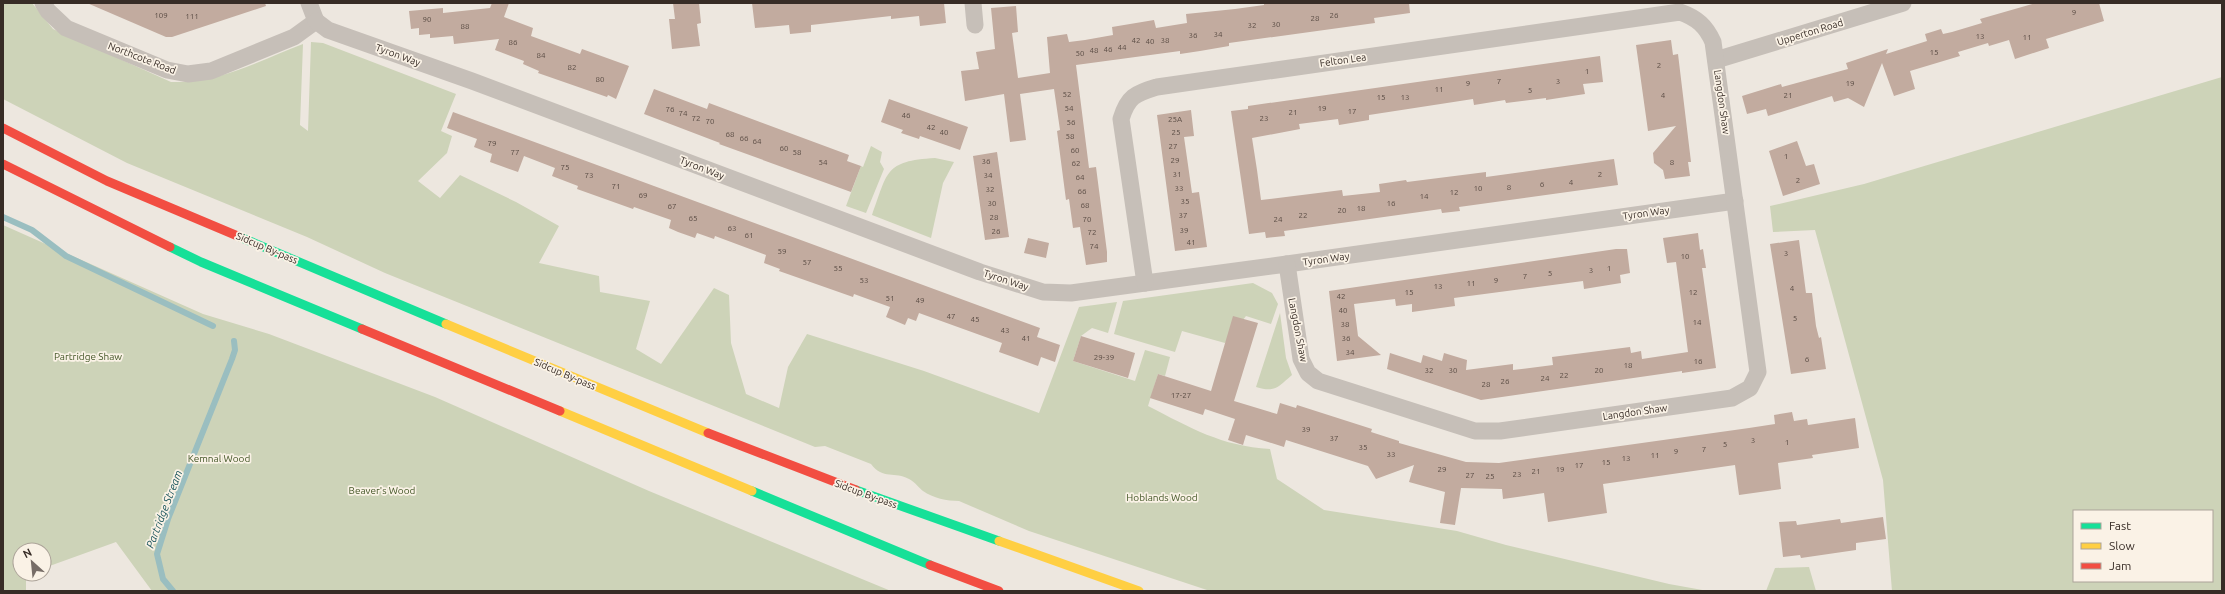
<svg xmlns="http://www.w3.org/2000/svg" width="2225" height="594" viewBox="0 0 2225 594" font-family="Ubuntu,sans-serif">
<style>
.green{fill:#cdd3b8;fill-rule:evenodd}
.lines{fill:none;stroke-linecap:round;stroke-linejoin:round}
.stream{stroke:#9abec0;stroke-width:6}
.building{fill:#c2ab9f}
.street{stroke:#c6bfb8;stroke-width:17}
.fast{stroke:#16e098;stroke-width:9}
.slow{stroke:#ffcf43;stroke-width:9}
.jam{stroke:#f24e42;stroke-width:9}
.labels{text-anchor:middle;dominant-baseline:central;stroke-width:3.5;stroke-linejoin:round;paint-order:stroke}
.number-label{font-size:8px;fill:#5a4c44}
.street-label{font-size:10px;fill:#372c26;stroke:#faf2e6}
.park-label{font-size:10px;fill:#445728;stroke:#faf2e6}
.water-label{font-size:11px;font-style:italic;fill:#19545b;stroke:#faf2e6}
</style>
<rect width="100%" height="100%" fill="#ede7df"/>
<g class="green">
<path d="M3,3H32L53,29L171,82C218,84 261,60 303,44L300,125L308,131L311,42L323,43L456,94L441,131L452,136L447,153L418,181L440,198L460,175L516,202L559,226L539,263L599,276L600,292L650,301L636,349L661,364L714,288L729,295L731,343L746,394L779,408L788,367L807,334L924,371L1039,413L1079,307L1117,302L1108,333L1092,328L1081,336L1073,361L1135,381L1145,350L1170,357L1165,376L1158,374L1148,406C1191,428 1221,446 1270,449L1277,479L1324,510L1457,531L1506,545L1669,584L1708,591H1210L1029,531L959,501C947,501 933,498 923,491C919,488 915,482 909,479C895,471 883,480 871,464L825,446L815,447L385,273L307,237L127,163L3,99Z"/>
<path d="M2222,77V591H1892L1883,480L1815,230L1773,232L1770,206L1864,184ZM2074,511H2212V581H2074Z"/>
<polygon points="871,146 882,152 880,162 884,169 866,213 846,206 861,166 863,167"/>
<path d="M935,158L954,162L943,183L931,238L872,215C888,172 884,161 935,158Z"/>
<polygon points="3,225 203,314 269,334 435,397 649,491 891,591 152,591 116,542 44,568 44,550 20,550 20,574 26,574 26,590 3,591"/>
<polygon points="1253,283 1272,293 1278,304 1271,324 1246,316 1225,343 1182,331 1175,352 1114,334 1123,301"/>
<path d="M1280,313L1286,358L1292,375C1278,387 1275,393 1256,387Z"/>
<polygon points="1809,567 1816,591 1766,591 1775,568"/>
</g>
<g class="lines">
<g class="stream">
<polyline points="3,217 32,230 66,256 213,326"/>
<polyline points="173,591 163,579 157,554 168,519 232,359 235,350 234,341"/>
</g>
</g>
<g class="building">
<polygon points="87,3 265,3 266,6 172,37 166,37"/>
<polygon points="492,3 509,3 504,17 533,28 531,36 580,54 582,49 629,66 616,99 608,95 607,97 538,73 539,71 523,64 524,61 495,50 499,39 454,44 453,36 430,38 430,34 419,35 419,28 411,29 409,11 443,8 443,13 490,8"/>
<polygon points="673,3 699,3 701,23 697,24 700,46 672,49 669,19 675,19"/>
<polygon points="752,3 944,3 946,23 920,26 919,16 891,19 891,16 811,25 811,32 790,34 789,25 755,28"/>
<polygon points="1264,3 1409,3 1410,13 1374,18 1375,23 1229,43 1229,46 1200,51 1180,54 1180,51 1076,65 1089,168 1096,167 1107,252 1107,262 1086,265 1080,227 1073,228 1069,199 1066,200 1057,131 1060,130 1054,89 1020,94 1026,140 1010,142 1004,94 965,101 961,71 979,69 976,52 995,49 991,8 1016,6 1018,32 1012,33 1018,78 1050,73 1047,37 1067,34 1069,42 1085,40 1113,35 1112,27 1154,20 1156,28 1187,23 1186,14 1235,9 1264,5"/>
<polygon points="2036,3 2099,3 2104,21 2046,39 2049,48 2015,59 2009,40 1989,46 1988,43 1958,52 1960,56 1910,71 1915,89 1894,96 1882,63 1864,107 1848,98 1834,102 1832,96 1768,116 1766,109 1747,114 1742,96 1781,84 1782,87 1848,69 1846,63 1888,49 1886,54 1927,41 1925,34 1941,29 1943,34 1952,32 1982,23 1980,19"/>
<polygon points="1671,40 1673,55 1678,54 1691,162 1688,162 1690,176 1665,179 1663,170 1654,163 1653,153 1676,126 1648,131 1636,45"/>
<polygon points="1600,56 1603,82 1583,84 1585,94 1546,100 1546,98 1506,103 1505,100 1474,105 1473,99 1369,115 1369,120 1339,125 1338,119 1299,124 1300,129 1252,138 1257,170 1261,200 1342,190 1343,196 1380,192 1379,184 1406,180 1407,182 1486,172 1486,177 1614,159 1618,185 1459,207 1460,211 1442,213 1441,209 1284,231 1285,236 1266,238 1265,232 1249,234 1231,111 1248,109 1248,106"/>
<polygon points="654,89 707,109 709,103 849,155 847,161 861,166 851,192 719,144 720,143 644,114"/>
<polygon points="889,99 968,127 960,150 920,136 919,139 901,133 903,130 881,122"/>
<polygon points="1191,110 1194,136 1184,137 1192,193 1199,192 1207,247 1175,251 1157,115"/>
<polygon points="453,112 1040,328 1037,337 1060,345 1055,362 1041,357 1038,366 999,352 1002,343 919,313 916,321 908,318 905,325 886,317 890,307 854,294 853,297 779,271 780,269 764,263 766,255 715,236 714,239 697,233 695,238 678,232 669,228 671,220 634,207 633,209 577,189 578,186 552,176 555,168 524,156 518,172 490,162 492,154 474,147 477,139 447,128"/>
<polygon points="1797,141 1806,166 1814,164 1820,184 1783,196 1769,151"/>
<polygon points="997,152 1009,237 985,240 973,156"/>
<polygon points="1698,233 1700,250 1703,249 1706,268 1702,268 1716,368 1682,373 1682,371 1481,400 1387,369 1390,353 1421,363 1423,355 1442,361 1444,353 1467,360 1466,370 1513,364 1513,370 1553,365 1552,357 1630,347 1631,353 1641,351 1642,359 1688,352 1676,262 1667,263 1663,238"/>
<polygon points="1028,238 1049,243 1046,258 1024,253"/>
<polygon points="1799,240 1806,293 1812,293 1816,326 1819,338 1821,337 1826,369 1791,374 1770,244"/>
<polygon points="1616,249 1627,249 1630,273 1620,275 1621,283 1584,289 1583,281 1454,298 1455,306 1412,312 1412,304 1396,306 1395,299 1354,304 1358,336 1381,355 1337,361 1329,291"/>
<polygon points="1233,316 1258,323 1234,401 1277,414 1280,403 1296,408 1297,405 1372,429 1371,432 1399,441 1399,443 1466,462 1499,463 1749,428 1775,424 1774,415 1792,412 1794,421 1807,419 1808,425 1855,418 1859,448 1812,455 1813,458 1778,463 1781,489 1739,495 1735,465 1603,484 1607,513 1548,522 1544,493 1503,499 1502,489 1461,488 1455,525 1440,523 1445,492 1409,482 1414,465 1376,479 1368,466 1286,440 1284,447 1246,435 1243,445 1228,440 1235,419 1205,409 1203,415 1150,398 1158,374 1211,391"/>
<polygon points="1081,336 1135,353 1128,378 1073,361"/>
<polygon points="1883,517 1886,539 1856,543 1856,550 1801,558 1800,555 1783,557 1779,522 1796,521 1797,525 1840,519 1841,523"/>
</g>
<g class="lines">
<g class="street">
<polyline points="43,3 48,11 66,28 167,70 188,74 211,71 294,37 316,21"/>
<polyline points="309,3 316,21"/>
<polyline points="973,3 975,25"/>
<polyline points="316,21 328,30 472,81 980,272 1043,292 1071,293 1287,264 1735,201"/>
<polyline points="1716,60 1903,3"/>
<path d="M1145,283L1121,119C1128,96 1135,94 1157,87L1680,12C1697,18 1706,26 1713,42L1758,372L1750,388L1732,398L1500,431H1475L1318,381L1308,373L1301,359L1287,264"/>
</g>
<g class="fast">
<polyline points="240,237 446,324"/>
<polyline points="170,247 201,262 362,329"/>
<polyline points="856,490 999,541"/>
<polyline points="752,491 930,565"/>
</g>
<g class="slow">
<polyline points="446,324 708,433"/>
<polyline points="560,411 752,491"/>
<polyline points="999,541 1139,591"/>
</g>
<g class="jam">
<polyline points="3,128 107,181 240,237"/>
<polyline points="3,164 170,247"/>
<polyline points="362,329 560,411"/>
<polyline points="708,433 856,490"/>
<polyline points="930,565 999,591"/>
</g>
</g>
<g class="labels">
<g class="number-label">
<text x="2074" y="12">9</text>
<text x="161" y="15">109</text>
<text x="1334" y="15">26</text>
<text x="192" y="16">111</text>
<text x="1315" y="18">28</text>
<text x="427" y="19">90</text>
<text x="1276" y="24">30</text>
<text x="1252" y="25">32</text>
<text x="465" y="26">88</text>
<text x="1218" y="34">34</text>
<text x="1193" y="35">36</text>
<text x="1980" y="36">13</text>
<text x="2027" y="37">11</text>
<text x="1136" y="40">42</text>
<text x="1165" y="40">38</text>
<text x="1150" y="41">40</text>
<text x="513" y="42">86</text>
<text x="1122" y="47">44</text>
<text x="1108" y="49">46</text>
<text x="1094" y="50">48</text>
<text x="1934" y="52">15</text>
<text x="1080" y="53">50</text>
<text x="541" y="55">84</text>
<text x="1659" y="65">2</text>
<text x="572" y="67">82</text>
<text x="1587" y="71">1</text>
<text x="600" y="79">80</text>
<text x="1499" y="81">7</text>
<text x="1558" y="81">3</text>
<text x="1468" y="83">9</text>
<text x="1850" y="83">19</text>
<text x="1439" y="89">11</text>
<text x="1530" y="90">5</text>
<text x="1067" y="94">52</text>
<text x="1663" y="95">4</text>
<text x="1788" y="95">21</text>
<text x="1381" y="97">15</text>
<text x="1405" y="97">13</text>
<text x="1069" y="108">54</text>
<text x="1322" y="108">19</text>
<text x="670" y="109">76</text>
<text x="1352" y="111">17</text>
<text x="1293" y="112">21</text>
<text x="683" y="113">74</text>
<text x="906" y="115">46</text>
<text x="696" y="118">72</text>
<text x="1264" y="118">23</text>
<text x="1175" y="119">25A</text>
<text x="710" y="121">70</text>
<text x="1071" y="122">56</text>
<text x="931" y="127">42</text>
<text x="944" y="132">40</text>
<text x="1176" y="132">25</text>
<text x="730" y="134">68</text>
<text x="1070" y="136">58</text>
<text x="744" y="138">66</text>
<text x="757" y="141">64</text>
<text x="492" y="143">79</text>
<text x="1173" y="146">27</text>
<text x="784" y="148">60</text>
<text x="1075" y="150">60</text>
<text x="515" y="152">77</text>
<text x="797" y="152">58</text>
<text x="1786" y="156">1</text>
<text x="1175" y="160">29</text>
<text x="986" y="161">36</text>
<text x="823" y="162">54</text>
<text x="1672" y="162">8</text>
<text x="1076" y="163">62</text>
<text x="565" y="167">75</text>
<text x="1177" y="174">31</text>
<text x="1600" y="174">2</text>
<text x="589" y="175">73</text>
<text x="988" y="175">34</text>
<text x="1080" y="177">64</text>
<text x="1798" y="180">2</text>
<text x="1571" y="182">4</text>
<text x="1542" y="184">6</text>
<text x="616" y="186">71</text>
<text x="1509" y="187">8</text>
<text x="1179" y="188">33</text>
<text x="1478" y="188">10</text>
<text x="990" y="189">32</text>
<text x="1082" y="191">66</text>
<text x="1454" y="192">12</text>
<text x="643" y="195">69</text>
<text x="1424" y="196">14</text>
<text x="1185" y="201">35</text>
<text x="992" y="203">30</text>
<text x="1391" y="203">16</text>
<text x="1085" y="205">68</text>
<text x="672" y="206">67</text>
<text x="1361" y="208">18</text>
<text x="1342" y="210">20</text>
<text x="1183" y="215">37</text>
<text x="1303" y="215">22</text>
<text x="994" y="217">28</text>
<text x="693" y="218">65</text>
<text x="1087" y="219">70</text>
<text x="1278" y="219">24</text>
<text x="732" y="228">63</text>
<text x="1184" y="230">39</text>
<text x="996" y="231">26</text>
<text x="1092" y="232">72</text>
<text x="749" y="235">61</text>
<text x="1191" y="242">41</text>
<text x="1094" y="246">74</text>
<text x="782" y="251">59</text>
<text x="1786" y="253">3</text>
<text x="1685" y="256">10</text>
<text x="807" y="262">57</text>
<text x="838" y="268">55</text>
<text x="1609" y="268">1</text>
<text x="1591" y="270">3</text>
<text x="1550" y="273">5</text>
<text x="1525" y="276">7</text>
<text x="864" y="280">53</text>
<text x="1496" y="280">9</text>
<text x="1471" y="283">11</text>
<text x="1438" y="286">13</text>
<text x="1792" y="288">4</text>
<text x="1409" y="292">15</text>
<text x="1693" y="292">12</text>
<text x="1341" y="296">42</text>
<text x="890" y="298">51</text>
<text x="920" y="300">49</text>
<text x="1343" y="310">40</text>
<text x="951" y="316">47</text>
<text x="1795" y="318">5</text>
<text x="975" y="319">45</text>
<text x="1697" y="322">14</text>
<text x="1345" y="324">38</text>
<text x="1005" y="330">43</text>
<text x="1026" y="338">41</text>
<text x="1346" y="338">36</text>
<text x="1350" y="352">34</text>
<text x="1104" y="357">29-39</text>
<text x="1807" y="359">6</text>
<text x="1698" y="361">16</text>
<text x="1628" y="365">18</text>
<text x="1429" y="370">32</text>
<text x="1453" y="370">30</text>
<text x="1599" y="370">20</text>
<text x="1564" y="375">22</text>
<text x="1545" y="378">24</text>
<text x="1505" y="381">26</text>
<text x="1486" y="384">28</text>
<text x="1181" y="395">17-27</text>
<text x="1306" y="429">39</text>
<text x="1334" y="438">37</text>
<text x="1753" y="440">3</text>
<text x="1787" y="442">1</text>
<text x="1725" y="444">5</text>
<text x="1363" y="447">35</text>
<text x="1704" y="449">7</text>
<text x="1676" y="451">9</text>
<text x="1391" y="454">33</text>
<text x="1655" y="455">11</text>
<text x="1626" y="458">13</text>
<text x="1606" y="462">15</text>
<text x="1579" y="465">17</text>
<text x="1442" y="469">29</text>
<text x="1560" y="469">19</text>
<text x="1536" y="471">21</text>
<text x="1517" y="474">23</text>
<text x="1470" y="475">27</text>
<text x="1490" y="476">25</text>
</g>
<g class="street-label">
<text transform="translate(1810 32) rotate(-17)">Upperton Road</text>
<text transform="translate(398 55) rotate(20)">Tyron Way</text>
<text transform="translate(142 58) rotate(21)">Northcote Road</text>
<text transform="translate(1343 60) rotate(-8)">Felton Lea</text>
<text transform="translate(1722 102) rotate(82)">Langdon Shaw</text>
<text transform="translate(702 168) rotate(21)">Tyron Way</text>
<text transform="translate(1646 213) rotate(-8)">Tyron Way</text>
<text transform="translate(267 248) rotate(23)">Sidcup By-pass</text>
<text transform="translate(1326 259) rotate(-8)">Tyron Way</text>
<text transform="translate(1006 280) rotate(18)">Tyron Way</text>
<text transform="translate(1298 330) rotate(79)">Langdon Shaw</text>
<text transform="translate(565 374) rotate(23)">Sidcup By-pass</text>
<text transform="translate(1635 412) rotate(-8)">Langdon Shaw</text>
<text transform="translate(866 494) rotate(20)">Sidcup By-pass</text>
</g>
<g class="park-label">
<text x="88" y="356">Partridge Shaw</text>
<text x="219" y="458">Kemnal Wood</text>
<text x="382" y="490">Beaver's Wood</text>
<text x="1162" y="497">Hoblands Wood</text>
</g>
<g class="water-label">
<text transform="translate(164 509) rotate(-69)">Partridge Stream</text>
</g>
</g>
<rect width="2225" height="594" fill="none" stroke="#372c26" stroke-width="8"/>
<rect x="2073" y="510" width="140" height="72" fill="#faf2e6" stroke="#aca399"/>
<rect x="2081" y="523" width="20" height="6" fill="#16e098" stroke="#aca399"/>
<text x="2109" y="530" font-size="12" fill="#372c26">Fast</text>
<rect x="2081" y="543" width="20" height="6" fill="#ffcf43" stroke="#aca399"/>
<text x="2109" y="550" font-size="12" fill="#372c26">Slow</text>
<rect x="2081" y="563" width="20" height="6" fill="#f24e42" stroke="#aca399"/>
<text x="2109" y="570" font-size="12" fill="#372c26">Jam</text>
<g transform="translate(32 562) rotate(333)"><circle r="19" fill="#faf2e6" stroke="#aca399"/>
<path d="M0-3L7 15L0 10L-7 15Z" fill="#776d67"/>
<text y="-6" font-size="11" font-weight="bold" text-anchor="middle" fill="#372c26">N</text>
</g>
</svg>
